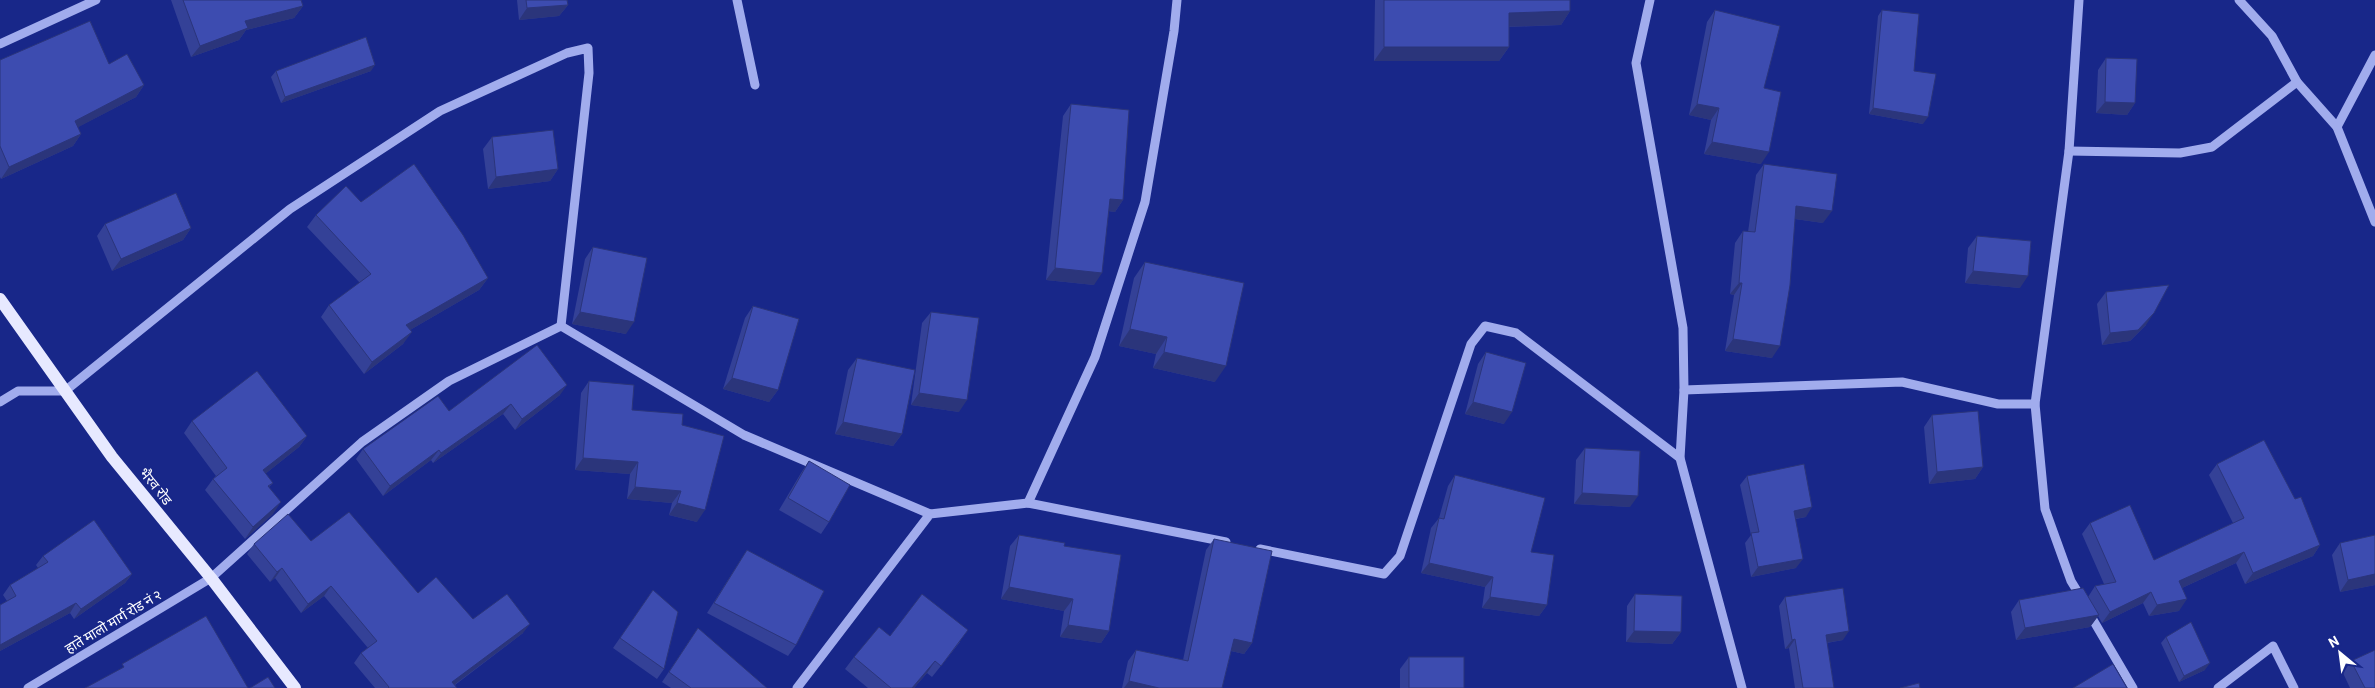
<svg xmlns="http://www.w3.org/2000/svg" width="2375" height="688" viewBox="0 0 2375 688" font-family="Barlow,'Noto Sans Devanagari',sans-serif">
<style>
.lines{fill:none;stroke-linecap:round;stroke-linejoin:round}
.minor{stroke:#a1aced;stroke-width:9}
.major{stroke:#e7e9ff;stroke-width:12}
.wall{fill:#344197}
.shaded-wall{fill:#2b357b}
.building{fill:#3d4cb0;stroke:#2b357b}
.labels{text-anchor:middle;dominant-baseline:central;stroke-width:4;stroke-linejoin:round;paint-order:stroke}
.street-label{font-size:14px;fill:#fff;stroke:#182789}
</style>
<rect width="100%" height="100%" fill="#182789"/>
<g class="lines">
<g class="minor">
<polyline points="737,0 755,85"/>
<polyline points="1650,0 1636,63 1683,328 1684,390 1680,458 1742,688"/>
<polyline points="2079,0 2069,151 2035,404 2045,509 2071,581 2082,599"/>
<polyline points="2239,0 2272,36 2297,82 2337,127 2375,222"/>
<polyline points="0,44 96,0"/>
<polyline points="2337,127 2375,55"/>
<polyline points="2069,151 2180,153 2212,147 2297,82"/>
<polyline points="1684,390 1902,382 1998,404 2035,404"/>
<polyline points="0,402 18,391 65,391 290,209 440,111 567,53 588,48 589,73 561,326"/>
<polyline points="1028,503 1095,357 1145,202 1174,31 1177,0"/>
<polyline points="1260,549 1384,574 1400,556 1471,344 1485,326 1516,333 1680,458"/>
<polyline points="2089,613 2133,688"/>
<polyline points="28,688 211,578 362,442 449,381 561,326 744,435 930,514"/>
<polyline points="797,688 930,514 1028,503 1226,542"/>
<polyline points="2218,688 2273,646 2294,688"/>
</g>
<polyline class="major" points="0,299 112,457 211,578 295,688"/>
</g>
<g class="wall">
<polygon points="171,0 301,0 303,6 294,18 246,30 239,40 191,57"/>
<polygon points="517,0 567,0 568,5 559,16 519,20"/>
<polygon points="1375,0 1570,0 1570,11 1561,25 1509,27 1509,47 1499,61 1374,61"/>
<polygon points="1715,10 1764,88 1761,164 1704,154 1711,120 1689,115 1707,22"/>
<polygon points="1882,10 1914,71 1923,124 1869,114 1878,16"/>
<polygon points="2106,58 2135,103 2127,115 2096,113 2098,70"/>
<polygon points="0,60 109,64 144,85 136,97 78,127 81,134 73,146 1,179 0,177"/>
<polygon points="276,71 371,71 281,103 271,77"/>
<polygon points="1071,104 1123,200 1115,212 1108,211 1094,285 1046,280 1063,116"/>
<polygon points="492,137 558,169 550,181 488,189 483,149"/>
<polygon points="1764,164 1823,223 1795,219 1772,358 1725,351 1734,295 1730,294 1735,243 1743,231 1748,232 1756,175"/>
<polygon points="361,202 488,278 479,290 410,330 403,344 364,374 321,317 329,305 360,283 307,227 316,215"/>
<polygon points="105,224 191,228 183,240 112,271 97,236"/>
<polygon points="1977,236 2020,288 1965,283 1968,248"/>
<polygon points="593,247 626,334 572,324 585,259"/>
<polygon points="1145,262 1215,382 1153,368 1156,354 1119,346 1134,278"/>
<polygon points="2106,292 2146,325 2130,341 2102,345 2097,304"/>
<polygon points="753,306 778,390 769,402 723,389 745,318"/>
<polygon points="931,312 959,412 911,405 922,323"/>
<polygon points="1486,352 1504,424 1465,414 1478,364"/>
<polygon points="857,358 902,434 893,446 835,434 848,370"/>
<polygon points="589,381 632,410 682,425 697,522 669,515 672,503 627,499 630,474 575,470 581,393"/>
<polygon points="560,395 515,430 503,414 433,463 431,460 383,496 356,459 363,449 449,411"/>
<polygon points="1932,415 1983,467 1975,479 1929,484 1924,427"/>
<polygon points="192,421 307,436 299,447 265,474 273,483 269,487 273,514 245,539 205,490 213,479 216,476 184,433"/>
<polygon points="1585,448 1630,507 1574,504 1576,460"/>
<polygon points="809,461 829,522 821,534 779,510 801,473"/>
<polygon points="2217,464 2295,499 2320,545 2313,556 2245,584 2236,563 2182,588 2179,611 2149,616 2143,603 2102,623 2098,616 2090,627 2016,640 2011,612 2019,600 2088,597 2095,586 2104,584 2082,534 2090,523 2154,560 2233,523 2209,475"/>
<polygon points="1455,475 1531,552 1547,605 1539,616 1482,608 1485,587 1421,573 1431,528 1439,518 1448,486"/>
<polygon points="1747,476 1806,517 1796,519 1796,568 1751,577 1745,543 1751,535 1740,485"/>
<polygon points="1019,535 1064,546 1109,631 1101,643 1060,637 1064,611 1001,599 1010,546"/>
<polygon points="1214,539 1252,643 1244,654 1231,651 1222,688 1122,688 1128,661 1136,650 1183,660 1206,550"/>
<polygon points="311,541 473,619 523,633 455,685 457,688 375,688 354,663 361,653 368,648 324,596 301,613 275,578 270,582 247,554 254,544"/>
<polygon points="2340,543 2375,585 2340,592 2332,555"/>
<polygon points="747,550 796,645 788,656 707,613"/>
<polygon points="43,556 132,574 125,583 74,619 70,613 0,651 0,605 7,601 3,595 10,585 38,568 36,565"/>
<polygon points="653,590 664,669 657,679 613,648"/>
<polygon points="1635,594 1681,632 1672,644 1626,642 1627,606"/>
<polygon points="1785,597 1843,640 1827,643 1834,688 1795,688 1789,648 1785,649 1779,606"/>
<polygon points="698,628 767,688 671,688 662,682"/>
<polygon points="890,636 960,642 932,677 927,673 914,688 868,688 845,669 854,657"/>
<polygon points="2166,637 2205,670 2179,682 2161,643"/>
<polygon points="1409,657 1464,688 1400,688 1400,669"/>
<polygon points="2351,661 2375,688 2350,688 2343,673"/>
</g>
<g class="shaded-wall">
<polygon points="568,5 559,16 519,20 527,8"/>
<polygon points="303,6 294,18 246,30 239,40 191,57 200,46 245,21"/>
<polygon points="1570,11 1561,25 1499,27 1509,13"/>
<polygon points="1384,47 1509,47 1499,61 1374,61"/>
<polygon points="375,65 371,71 281,103 285,97"/>
<polygon points="144,85 136,97 67,133 75,121"/>
<polygon points="2105,102 2135,103 2127,115 2096,113"/>
<polygon points="1697,104 1719,108 1711,120 1689,115"/>
<polygon points="1873,108 1928,117 1923,124 1869,114"/>
<polygon points="81,134 73,146 1,179 9,167"/>
<polygon points="1712,142 1769,152 1761,164 1704,154"/>
<polygon points="558,169 550,181 488,189 496,177"/>
<polygon points="1110,199 1123,200 1115,212 1101,210"/>
<polygon points="1796,206 1832,211 1823,223 1788,218"/>
<polygon points="191,228 183,240 112,271 121,259"/>
<polygon points="1055,268 1102,273 1094,285 1046,280"/>
<polygon points="1973,271 2028,276 2020,288 1965,283"/>
<polygon points="488,278 479,290 398,337 406,325"/>
<polygon points="1739,283 1742,283 1734,295 1730,294"/>
<polygon points="580,312 634,322 626,334 572,324"/>
<polygon points="2154,313 2146,325 2130,341 2102,345 2110,333"/>
<polygon points="1130,329 1167,337 1156,354 1119,346"/>
<polygon points="412,332 403,344 364,374 372,362"/>
<polygon points="1733,339 1780,346 1772,358 1725,351"/>
<polygon points="1164,352 1226,366 1215,382 1153,368"/>
<polygon points="732,378 778,390 769,402 723,389"/>
<polygon points="567,385 560,395 515,430 522,419"/>
<polygon points="919,393 967,400 959,412 911,405"/>
<polygon points="1473,402 1512,412 1504,424 1465,414"/>
<polygon points="511,404 503,414 433,463 441,453"/>
<polygon points="843,422 902,434 893,446 835,434"/>
<polygon points="307,436 299,447 255,482 263,470"/>
<polygon points="439,450 431,460 383,496 390,486"/>
<polygon points="583,458 638,462 630,474 575,470"/>
<polygon points="1983,467 1975,479 1929,484 1937,472"/>
<polygon points="635,487 681,491 672,503 627,499"/>
<polygon points="1582,493 1638,496 1630,507 1574,504"/>
<polygon points="281,502 273,514 245,539 253,527"/>
<polygon points="677,503 705,510 697,522 669,515"/>
<polygon points="1812,507 1806,517 1788,520 1794,511"/>
<polygon points="2320,545 2313,556 2245,584 2253,573"/>
<polygon points="2244,552 2236,563 2171,593 2179,581"/>
<polygon points="1803,559 1796,568 1751,577 1758,567"/>
<polygon points="1429,563 1493,577 1485,587 1421,573"/>
<polygon points="282,568 275,578 270,582 277,572"/>
<polygon points="132,574 125,583 74,619 81,609"/>
<polygon points="2375,574 2375,585 2340,592 2348,580"/>
<polygon points="331,586 324,596 301,613 308,604"/>
<polygon points="1009,587 1073,599 1064,611 1001,599"/>
<polygon points="2151,592 2143,603 2102,623 2110,612"/>
<polygon points="1490,597 1547,605 1539,616 1482,608"/>
<polygon points="2187,599 2179,611 2149,616 2157,605"/>
<polygon points="76,603 70,613 0,651 0,645"/>
<polygon points="2099,615 2090,627 2016,640 2025,628"/>
<polygon points="530,624 523,633 450,688 452,682"/>
<polygon points="1068,625 1109,631 1101,643 1060,637"/>
<polygon points="1634,631 1681,632 1672,644 1626,642"/>
<polygon points="1849,631 1843,640 1819,644 1826,635"/>
<polygon points="1234,639 1252,643 1244,654 1227,650"/>
<polygon points="1795,639 1789,648 1785,649 1792,640"/>
<polygon points="935,661 927,673 914,688 912,688"/>
<polygon points="2210,663 2205,670 2179,682 2184,676"/>
<polygon points="1129,681 1159,688 1124,688"/>
</g>
<g class="building">
<polygon points="183,0 301,0 303,6 245,21 248,28 200,46"/>
<polygon points="526,0 567,0 568,5 527,8"/>
<polygon points="1384,0 1570,0 1570,11 1509,13 1509,47 1384,47"/>
<polygon points="1715,10 1780,26 1764,88 1781,92 1769,152 1712,142 1719,108 1697,104"/>
<polygon points="1882,10 1919,14 1914,71 1936,74 1928,117 1873,108"/>
<polygon points="90,21 109,64 127,54 144,85 75,121 81,134 9,167 0,146 0,60"/>
<polygon points="366,37 375,65 285,97 276,71"/>
<polygon points="2106,58 2137,59 2135,103 2105,102"/>
<polygon points="1071,104 1129,110 1123,200 1110,199 1102,273 1055,268"/>
<polygon points="553,130 558,169 496,177 492,137"/>
<polygon points="414,164 463,235 488,278 406,325 412,332 372,362 329,305 371,274 316,215 346,186 361,202"/>
<polygon points="1764,164 1837,174 1832,211 1796,206 1790,285 1780,346 1733,339 1742,283 1739,283 1743,231 1755,232"/>
<polygon points="176,193 191,228 121,259 105,224"/>
<polygon points="1977,236 2031,241 2028,276 1973,271"/>
<polygon points="593,247 647,258 634,322 580,312"/>
<polygon points="1145,262 1244,283 1226,366 1164,352 1167,337 1130,329"/>
<polygon points="2169,285 2154,313 2138,330 2110,333 2106,292"/>
<polygon points="753,306 799,319 778,390 732,378"/>
<polygon points="931,312 979,318 967,400 919,393"/>
<polygon points="537,345 567,385 522,419 511,404 441,453 439,450 390,486 363,449 438,396 449,411"/>
<polygon points="1486,352 1526,363 1512,412 1473,402"/>
<polygon points="857,358 915,370 902,434 843,422"/>
<polygon points="257,371 307,436 263,470 273,483 268,486 281,502 253,527 213,479 227,468 192,421"/>
<polygon points="589,381 634,385 632,410 683,414 682,425 724,436 705,510 677,503 681,491 635,487 638,462 583,458"/>
<polygon points="1978,411 1983,467 1937,472 1932,415"/>
<polygon points="2264,440 2295,499 2301,497 2320,545 2253,573 2244,552 2179,581 2187,599 2157,605 2151,592 2110,612 2095,586 2116,582 2090,523 2130,505 2154,560 2244,518 2217,464"/>
<polygon points="1585,448 1640,451 1638,496 1582,493"/>
<polygon points="809,461 850,485 829,522 788,498"/>
<polygon points="1804,464 1812,507 1794,511 1803,559 1758,567 1751,533 1759,532 1747,476"/>
<polygon points="1455,475 1545,498 1531,552 1554,555 1547,605 1490,597 1493,577 1429,563 1439,518 1444,519"/>
<polygon points="349,512 418,593 436,577 473,619 507,594 530,624 452,682 457,688 388,688 389,687 361,653 377,641 331,586 308,604 282,568 277,572 254,544 288,514 311,541"/>
<polygon points="94,520 132,574 81,609 76,603 0,645 0,605 16,596 10,585 48,562 43,556"/>
<polygon points="1019,535 1065,543 1064,546 1121,555 1109,631 1068,625 1073,599 1009,587"/>
<polygon points="2375,535 2375,574 2348,580 2340,543"/>
<polygon points="1214,539 1272,551 1252,643 1234,639 1222,688 1159,688 1129,681 1136,650 1188,661"/>
<polygon points="747,550 824,591 796,645 714,603"/>
<polygon points="1843,588 1849,631 1826,635 1834,688 1803,688 1795,639 1792,640 1785,597"/>
<polygon points="2083,588 2099,615 2025,628 2019,600"/>
<polygon points="653,590 678,612 664,669 620,638"/>
<polygon points="922,594 968,630 941,666 935,661 912,688 891,688 854,657 879,627 890,636"/>
<polygon points="1635,594 1682,596 1681,632 1634,631"/>
<polygon points="206,616 248,688 85,688 124,667 122,664"/>
<polygon points="2191,622 2210,663 2184,676 2166,637"/>
<polygon points="698,628 767,688 691,688 669,672"/>
<polygon points="2375,650 2375,688 2365,688 2351,661"/>
<rect x="1409" y="657" width="55" height="31"/>
<polygon points="2113,664 2127,688 2073,688"/>
<polygon points="268,677 275,688 250,688"/>
<polygon points="1919,683 1920,688 1900,688"/>
</g>
<g class="labels">
<g class="street-label">
<text transform="translate(156 486) rotate(51)">भैरव रोड</text>
<text transform="translate(113 621) rotate(-31)">हाते मालो मार्ग रोड नं २</text>
</g>
</g>
<g transform="translate(2340 653) rotate(331)" stroke="#182789" stroke-width="4" paint-order="stroke">
<path d="M0-4L9 19L0 12L-9 19Z" fill="#ffffff"/>
<text y="-8" font-size="14" font-weight="bold" text-anchor="middle" fill="#ffffff">N</text>
</g>
</svg>
